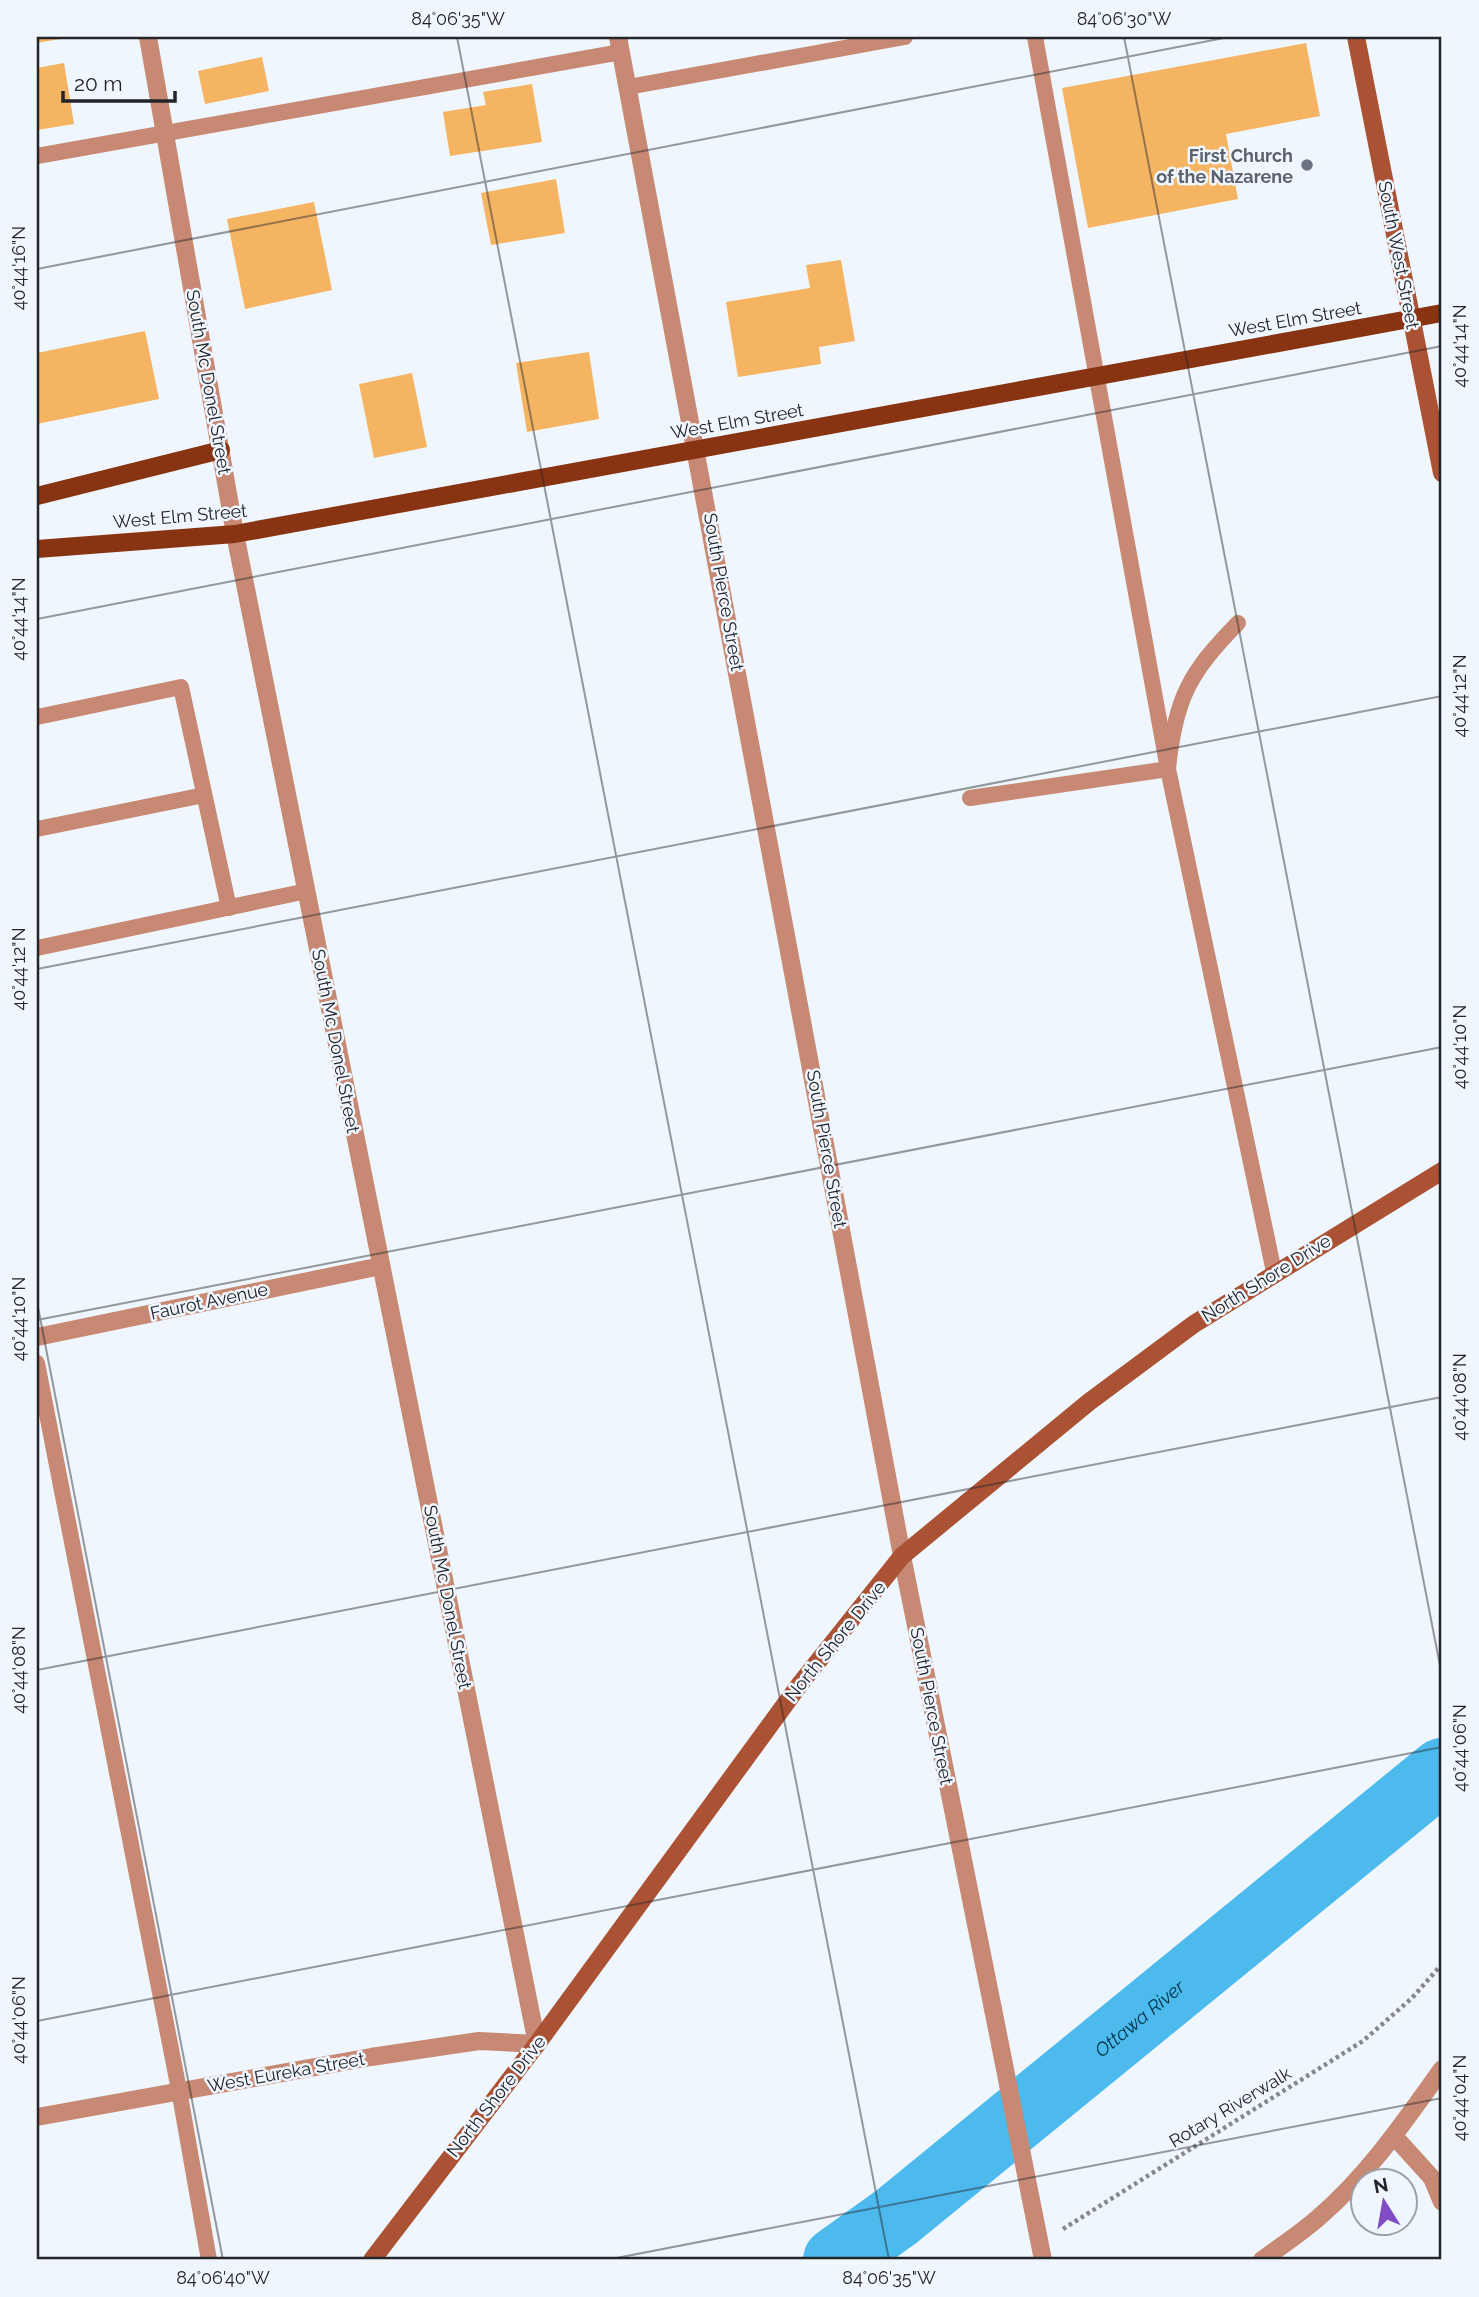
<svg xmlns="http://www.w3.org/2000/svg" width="1479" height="2297" viewBox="0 0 1479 2297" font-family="Raleway,sans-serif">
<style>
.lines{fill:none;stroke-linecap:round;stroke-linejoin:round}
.river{stroke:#4dbaee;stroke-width:66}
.building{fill:#f4b462}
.path{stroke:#84888e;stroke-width:4.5;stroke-dasharray:3.5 3.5;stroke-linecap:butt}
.lane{stroke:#c78974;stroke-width:16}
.street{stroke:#c78974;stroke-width:18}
.secondary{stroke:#ab5234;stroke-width:18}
.primary{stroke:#883312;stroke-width:18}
.street-bridge{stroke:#c78974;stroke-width:18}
.ticks{fill:none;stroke:#232529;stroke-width:2;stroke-opacity:0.45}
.worship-dot{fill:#6b7280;stroke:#eff6fd;stroke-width:2.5}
.labels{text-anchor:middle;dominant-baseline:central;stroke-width:5;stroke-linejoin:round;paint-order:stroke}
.worship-label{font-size:18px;font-weight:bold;fill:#5b616d;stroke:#eff6fd;text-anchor:end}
.street-label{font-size:18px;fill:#232529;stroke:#eff6fd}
.water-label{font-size:19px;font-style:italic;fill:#013448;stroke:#eff6fd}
.neatline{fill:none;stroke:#232529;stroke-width:2.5}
.ticks-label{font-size:18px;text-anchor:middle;fill:#232529}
</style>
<rect width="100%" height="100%" fill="#eff6fd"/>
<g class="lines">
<path class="river" id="s1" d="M836,2260L896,2217L1442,1771"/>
</g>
<g class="building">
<polygon points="37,37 59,37 60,39 37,43"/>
<polygon points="1306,43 1320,116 1226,134 1238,199 1088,228 1062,88"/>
<polygon points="262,57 269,91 205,104 198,71"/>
<polygon points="64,63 74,124 37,130 37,68"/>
<polygon points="532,84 542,142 450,156 443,112 486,105 483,92"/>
<polygon points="556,179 565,233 491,245 481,193"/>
<polygon points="314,202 332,290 245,309 227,219"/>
<polygon points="841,260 855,341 819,347 821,364 738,377 726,302 810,288 806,265"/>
<polygon points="145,331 159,399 37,424 37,353"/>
<polygon points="589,352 599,419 527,432 516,363"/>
<polygon points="412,373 427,447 374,458 359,384"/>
</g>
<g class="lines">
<polyline class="path" points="1063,2229 1363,2041 1412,1998 1442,1964"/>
<g class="lane">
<polyline points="628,87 905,37"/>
<polyline points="37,156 621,52"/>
<path d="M1238,623C1189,673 1175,699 1168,769L1274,1272"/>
<polyline points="37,717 181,687 229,908"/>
<polyline points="970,798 1168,769 1035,37"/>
<polyline points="37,829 204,795"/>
<polyline points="37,948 307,891"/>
<polyline points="37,1363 179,2090 209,2260"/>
</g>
<g class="street">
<polyline points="618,37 902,1556 993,2009"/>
<polyline points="37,1337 381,1266"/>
<polyline points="37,2117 371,2057 479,2041 537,2044 235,534 148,37"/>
<polyline points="1394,2136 1432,2178 1442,2202"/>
<path d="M1262,2260C1281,2246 1301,2233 1318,2218C1367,2176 1405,2121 1442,2069"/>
</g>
<g class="secondary">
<polyline points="1356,37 1442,473"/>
<polyline points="372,2260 537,2044 800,1684 902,1556 1089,1402 1194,1324 1442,1171"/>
</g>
<g class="primary">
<polyline points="37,496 221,450"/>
<polyline points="37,549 235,534 1442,313"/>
</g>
<polyline class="street-bridge" points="993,2009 1043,2260"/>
</g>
<path class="ticks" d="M457,37L889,2260M1124,37L1442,1676M37,269L1229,37M37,619L1442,346M37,969L1442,696M37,1302L223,2260M37,1320L1442,1047M37,1670L1442,1397M37,2021L1442,1747M606,2260L1442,2098"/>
<circle class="worship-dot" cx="1307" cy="165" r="7"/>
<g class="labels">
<g class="worship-label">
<text x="1293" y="155">First Church<tspan x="1293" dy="21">of the Nazarene</tspan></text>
</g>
<g class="street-label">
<text transform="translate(1399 255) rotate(79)">South West Street</text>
<text transform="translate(1295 319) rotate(-10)">West Elm Street</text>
<text transform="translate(209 382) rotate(80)">South Mc Donel Street</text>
<text transform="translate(737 421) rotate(-10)">West Elm Street</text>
<text transform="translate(180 516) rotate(-5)">West Elm Street</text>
<text transform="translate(724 592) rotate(80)">South Pierce Street</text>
<text transform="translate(336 1041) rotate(79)">South Mc Donel Street</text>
<text transform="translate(827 1149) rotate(80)">South Pierce Street</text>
<text transform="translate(1266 1278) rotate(-32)">North Shore Drive</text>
<text transform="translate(209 1301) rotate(-12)">Faurot Avenue</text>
<text transform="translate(448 1597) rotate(79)">South Mc Donel Street</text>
<text transform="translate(835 1641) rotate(-51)">North Shore Drive</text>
<text transform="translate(932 1706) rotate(79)">South Pierce Street</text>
<text transform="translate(286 2072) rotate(-10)">West Eureka Street</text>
<text transform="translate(496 2096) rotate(-52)">North Shore Drive</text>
<text transform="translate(1230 2107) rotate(-31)">Rotary Riverwalk</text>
</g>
<g class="water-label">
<text stroke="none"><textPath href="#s1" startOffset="388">Ottawa River</textPath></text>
</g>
</g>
<rect width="1479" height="2297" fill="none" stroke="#eff6fd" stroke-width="77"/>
<g transform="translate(1384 2202) rotate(349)"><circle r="33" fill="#eff6fd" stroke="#9da2a8" stroke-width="2"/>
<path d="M0-5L12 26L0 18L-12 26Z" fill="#804dc5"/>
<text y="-10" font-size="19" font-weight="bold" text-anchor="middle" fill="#232529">N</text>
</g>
<path d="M63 91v10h112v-10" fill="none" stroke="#232529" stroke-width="3.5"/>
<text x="74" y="91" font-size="21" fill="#232529" stroke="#eff6fd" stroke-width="5" paint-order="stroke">20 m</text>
<rect x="38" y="38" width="1402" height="2220" class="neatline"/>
<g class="ticks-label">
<text x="458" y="25">84°06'35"W</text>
<text x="1124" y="25">84°06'30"W</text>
<text transform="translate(19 268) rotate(-90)" y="6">40°44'16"N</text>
<text transform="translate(1460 346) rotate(-90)" y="6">40°44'14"N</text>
<text transform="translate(19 619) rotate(-90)" y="6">40°44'14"N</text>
<text transform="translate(1460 696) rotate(-90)" y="6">40°44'12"N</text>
<text transform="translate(19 969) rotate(-90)" y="6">40°44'12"N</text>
<text transform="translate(1460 1047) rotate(-90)" y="6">40°44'10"N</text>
<text transform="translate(19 1319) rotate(-90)" y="6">40°44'10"N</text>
<text transform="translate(1460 1397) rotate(-90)" y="6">40°44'08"N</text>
<text transform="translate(19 1670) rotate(-90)" y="6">40°44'08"N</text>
<text transform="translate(1460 1748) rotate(-90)" y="6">40°44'06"N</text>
<text transform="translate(19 2020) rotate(-90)" y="6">40°44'06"N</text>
<text transform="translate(1460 2098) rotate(-90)" y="6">40°44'04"N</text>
<text x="223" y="2284">84°06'40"W</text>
<text x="889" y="2284">84°06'35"W</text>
</g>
</svg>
